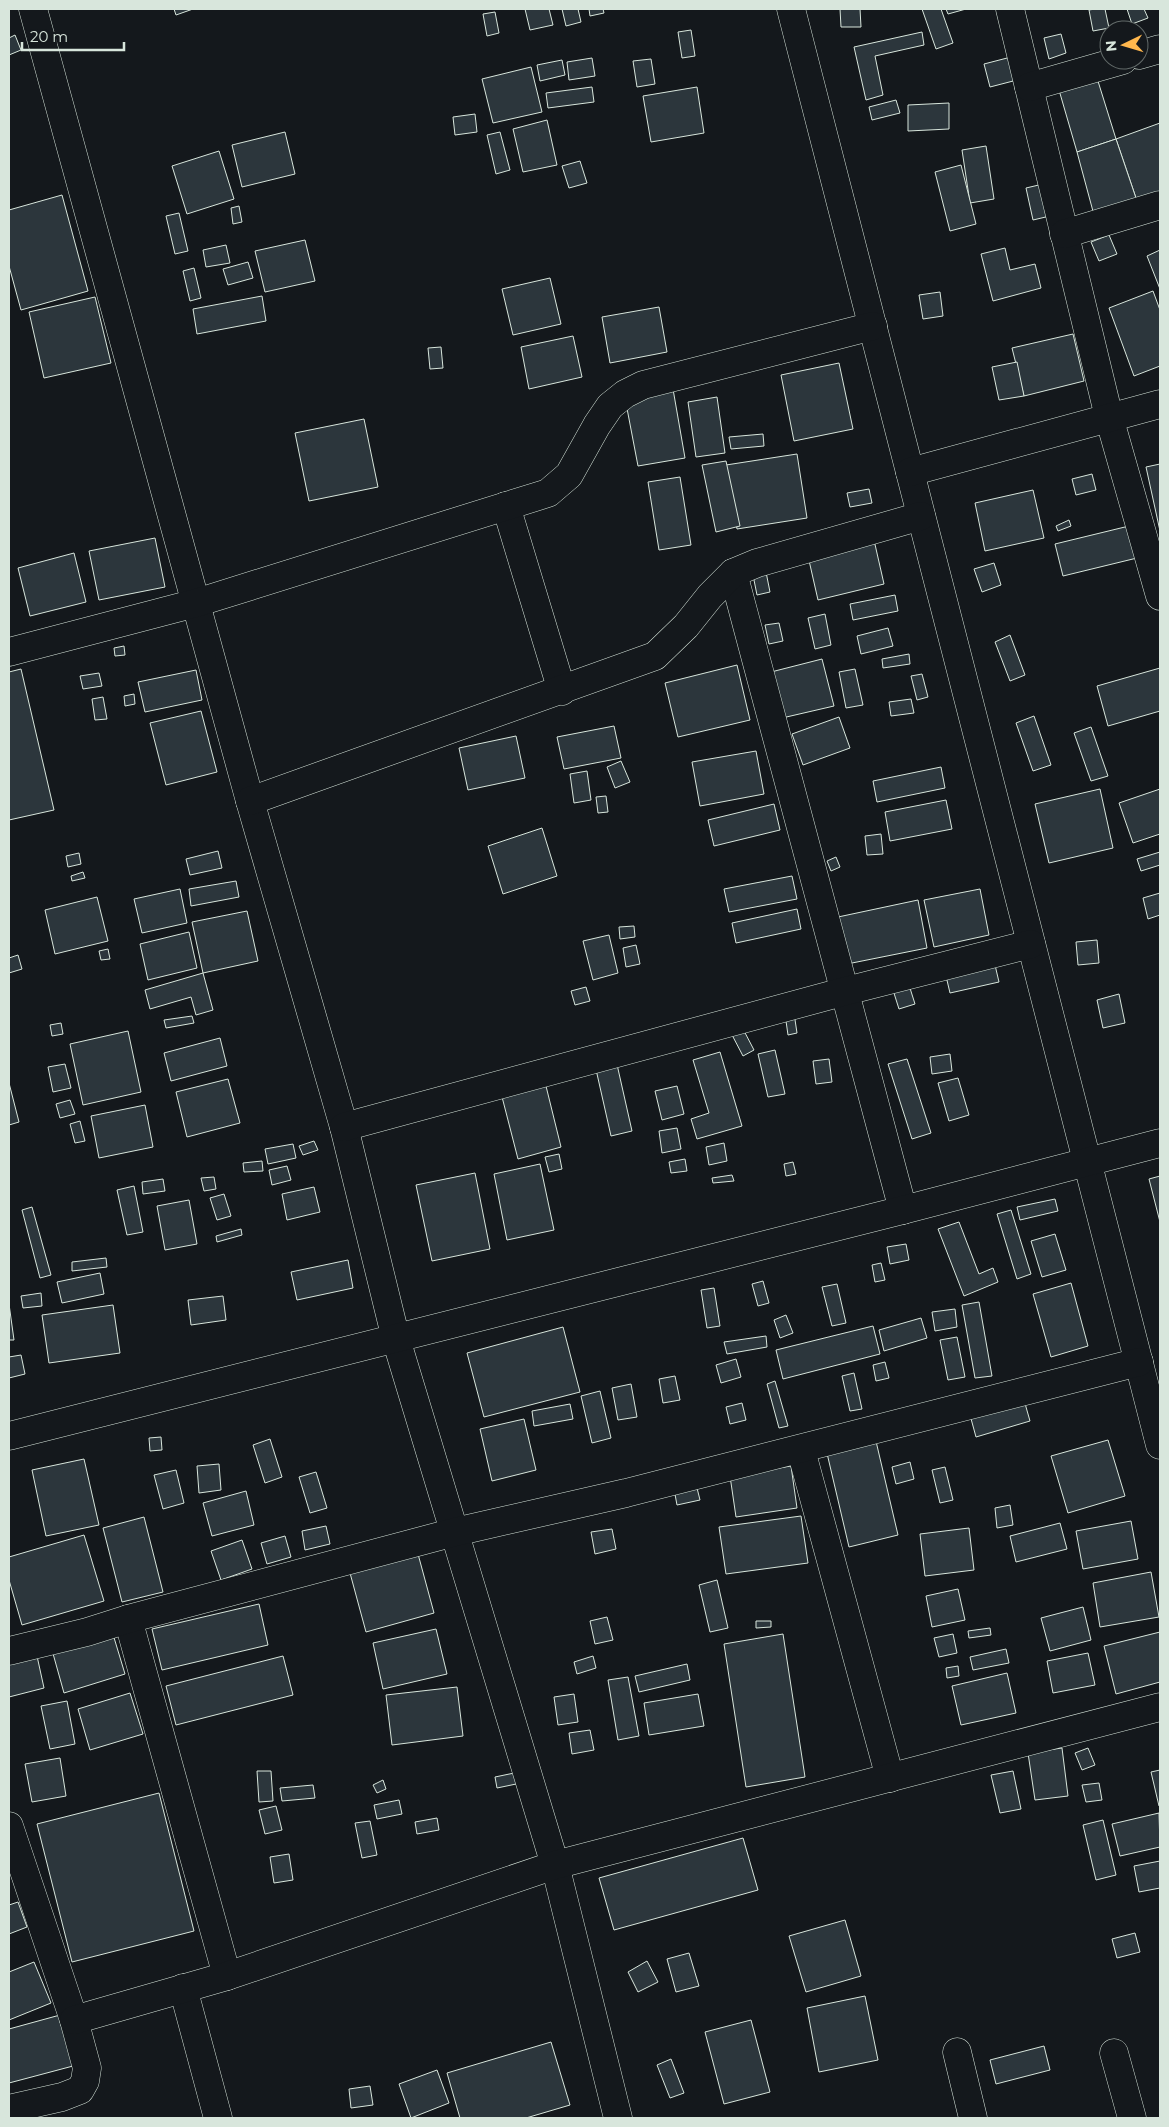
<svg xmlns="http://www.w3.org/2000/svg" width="1169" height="2127" viewBox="0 0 1169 2127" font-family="Montserrat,sans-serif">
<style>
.building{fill:#2c363c;stroke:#d8e6dc}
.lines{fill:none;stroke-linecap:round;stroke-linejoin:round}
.minor-casing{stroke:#d8e6dc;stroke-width:29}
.minor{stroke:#14181c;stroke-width:28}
</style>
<rect width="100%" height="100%" fill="#14181c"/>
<g class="building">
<polygon points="174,9 193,9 176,15"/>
<polygon points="525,9 549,9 553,25 530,30"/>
<polygon points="562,9 578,9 581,22 566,26"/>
<polygon points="589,9 603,9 604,13 590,16"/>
<polygon points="840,9 860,9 861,27 841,27"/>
<polygon points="922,9 941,9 953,43 936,49"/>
<polygon points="946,9 966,9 948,14"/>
<polygon points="1095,9 1105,9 1109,28 1093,31 1089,10"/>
<polygon points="1127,9 1144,9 1148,18 1132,24"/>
<polygon points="495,12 499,33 487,36 483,14"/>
<polygon points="691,30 695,56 682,58 678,32"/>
<polygon points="922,32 924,45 875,56 883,95 866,100 854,47"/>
<polygon points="1061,34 1066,53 1049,59 1044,38"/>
<polygon points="15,35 21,50 9,55 9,38"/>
<polygon points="1011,57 1017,80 990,87 984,64"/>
<polygon points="592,58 595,76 569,80 567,62"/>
<polygon points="651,59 655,84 637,87 633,61"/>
<polygon points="562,60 565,75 540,81 537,65"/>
<polygon points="531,67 542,112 493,123 482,79"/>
<polygon points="1097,78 1116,139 1077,152 1059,90"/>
<polygon points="592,87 594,102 548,108 546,93"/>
<polygon points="697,87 704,133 651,142 643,96"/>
<polygon points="896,100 900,113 872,120 869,107"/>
<polygon points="949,103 949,129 908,131 908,105"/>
<polygon points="475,114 477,132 455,135 453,117"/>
<polygon points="547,120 557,165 523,172 513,129"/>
<polygon points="1160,123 1160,193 1137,201 1116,139"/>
<polygon points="285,132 295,174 242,187 232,145"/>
<polygon points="500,132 510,170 496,174 487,135"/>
<polygon points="1116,139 1137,201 1094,215 1077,152"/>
<polygon points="986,146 994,199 970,203 962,150"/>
<polygon points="219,151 234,199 187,214 172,166"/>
<polygon points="580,161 587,183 569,188 562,166"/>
<polygon points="961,165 976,224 950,231 935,172"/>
<polygon points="1043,184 1050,216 1033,220 1026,188"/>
<polygon points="62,195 88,291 21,310 9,266 9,210"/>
<polygon points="239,206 242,222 233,224 231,208"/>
<polygon points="179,213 188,251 175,254 166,216"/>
<polygon points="1109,235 1117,254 1099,261 1091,242"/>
<polygon points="305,240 315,281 265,292 255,251"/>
<polygon points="226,245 230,263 206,267 203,250"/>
<polygon points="1005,248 1010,270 1035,264 1041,288 993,301 981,254"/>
<polygon points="1160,250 1160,289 1147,256"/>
<polygon points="248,262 253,278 228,285 223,269"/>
<polygon points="194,268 201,298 190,301 183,271"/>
<polygon points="550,278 561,324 513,335 502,289"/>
<polygon points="1153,291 1160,310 1160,366 1134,376 1109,308"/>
<polygon points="940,292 943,316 923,319 919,295"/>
<polygon points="262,296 266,321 197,334 193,309"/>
<polygon points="95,297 111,363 44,378 29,312"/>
<polygon points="659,307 667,352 610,363 602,317"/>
<polygon points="1073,334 1084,381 1024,396 1012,348"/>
<polygon points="573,336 582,377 529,389 521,347"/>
<polygon points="441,347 443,368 430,369 428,348"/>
<polygon points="1017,362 1024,396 999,400 992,367"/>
<polygon points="839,363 853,429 794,441 781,375"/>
<polygon points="673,389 685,458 638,466 625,398"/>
<polygon points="717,397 725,453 696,457 688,402"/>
<polygon points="364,419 378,487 309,501 295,433"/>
<polygon points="763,434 764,446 731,449 729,437"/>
<polygon points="797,454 807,518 737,529 726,465"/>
<polygon points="726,461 740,526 716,532 702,465"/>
<polygon points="1160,464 1160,531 1146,467"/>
<polygon points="1092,474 1096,490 1076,495 1072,479"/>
<polygon points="680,477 691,545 659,550 648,482"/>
<polygon points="869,489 872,503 850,507 847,493"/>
<polygon points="1033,490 1044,538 985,551 975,503"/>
<polygon points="1069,520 1071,526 1058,531 1056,526"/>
<polygon points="1129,526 1137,558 1063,576 1055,544"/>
<polygon points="155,538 165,587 99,600 89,551"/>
<polygon points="874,540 884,584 818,600 808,556"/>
<polygon points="74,553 86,602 30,616 18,568"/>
<polygon points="994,563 1001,585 982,592 974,569"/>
<polygon points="766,572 770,592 757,595 753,575"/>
<polygon points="895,595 898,611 853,620 850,604"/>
<polygon points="825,614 831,645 815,649 808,618"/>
<polygon points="779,623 783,641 769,644 765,625"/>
<polygon points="888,628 893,646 861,654 857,636"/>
<polygon points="1010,635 1025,675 1010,681 995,642"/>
<polygon points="124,646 125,655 115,656 114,648"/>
<polygon points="909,654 910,664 883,668 882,659"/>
<polygon points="822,659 834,706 782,718 771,672"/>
<polygon points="737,665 750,720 678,737 665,683"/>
<polygon points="1160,668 1160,711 1108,726 1097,686"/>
<polygon points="21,669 54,810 9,820 9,672"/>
<polygon points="855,669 863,705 846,708 839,672"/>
<polygon points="196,670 202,700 145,712 138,682"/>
<polygon points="99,673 102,686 83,689 80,676"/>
<polygon points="922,674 928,697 917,700 911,676"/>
<polygon points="134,694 135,704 125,706 124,696"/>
<polygon points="103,697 107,719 95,720 92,699"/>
<polygon points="911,699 914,713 891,716 889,702"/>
<polygon points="201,711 217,772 166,785 150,723"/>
<polygon points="1034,716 1051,765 1033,771 1016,723"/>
<polygon points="839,717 850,748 803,765 792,734"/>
<polygon points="614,726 621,758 564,769 557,737"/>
<polygon points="1091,727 1108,776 1091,781 1074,733"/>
<polygon points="516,736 525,778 468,790 459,748"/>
<polygon points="756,751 764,794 700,806 692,762"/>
<polygon points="621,761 630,782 615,788 607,767"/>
<polygon points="941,767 945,788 877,802 873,781"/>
<polygon points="587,771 591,800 574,803 570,774"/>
<polygon points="1100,789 1113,848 1049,863 1035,804"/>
<polygon points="1160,789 1160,834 1133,843 1119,803"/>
<polygon points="606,796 608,812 598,813 596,797"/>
<polygon points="946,800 952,829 890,841 885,812"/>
<polygon points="774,804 780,830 714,846 708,820"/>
<polygon points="542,828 557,876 503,894 488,846"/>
<polygon points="881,834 883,854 867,855 865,836"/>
<polygon points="218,851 222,868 190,875 186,859"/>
<polygon points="1160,852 1160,865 1141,871 1137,859"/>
<polygon points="79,853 81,864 68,867 66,856"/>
<polygon points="836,857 840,867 831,871 827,861"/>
<polygon points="83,872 85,878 72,881 71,876"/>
<polygon points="792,876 797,899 729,912 724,889"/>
<polygon points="236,881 239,897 191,906 189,889"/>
<polygon points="180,889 187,923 142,933 134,899"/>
<polygon points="980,889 989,935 934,947 924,900"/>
<polygon points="1160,893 1160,915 1148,919 1143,898"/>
<polygon points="97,897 108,941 55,954 45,910"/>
<polygon points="918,900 927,948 847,964 838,917"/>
<polygon points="797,909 801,929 736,943 732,923"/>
<polygon points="247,911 258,961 203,973 192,922"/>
<polygon points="634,926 635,937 620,939 619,927"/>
<polygon points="189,932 197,968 148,980 140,944"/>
<polygon points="609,935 618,973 593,980 583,941"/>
<polygon points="1097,940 1099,963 1078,965 1076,942"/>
<polygon points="636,945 640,964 626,967 623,948"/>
<polygon points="108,949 110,959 101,960 99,951"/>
<polygon points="18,955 22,969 9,973 9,958"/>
<polygon points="995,965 999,982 950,993 946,976"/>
<polygon points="203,973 213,1010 196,1015 191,997 150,1009 145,990"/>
<polygon points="909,985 915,1004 899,1009 893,990"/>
<polygon points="586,987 590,1001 575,1005 571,991"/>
<polygon points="1119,994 1125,1023 1103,1028 1097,1000"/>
<polygon points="794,1013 797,1033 788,1035 785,1014"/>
<polygon points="192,1016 194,1023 166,1028 164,1020"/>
<polygon points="61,1023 63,1034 52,1036 50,1025"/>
<polygon points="742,1027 754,1050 743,1056 731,1033"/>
<polygon points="128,1031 141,1092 83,1105 70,1044"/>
<polygon points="220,1038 227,1066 171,1081 164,1053"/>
<polygon points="775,1050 785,1094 768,1097 758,1054"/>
<polygon points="720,1052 742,1126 697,1139 691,1119 709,1113 693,1060"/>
<polygon points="950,1054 952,1071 932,1074 930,1057"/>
<polygon points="829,1059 832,1082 816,1084 813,1061"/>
<polygon points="907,1059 931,1133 912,1139 888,1064"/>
<polygon points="616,1060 632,1131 611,1136 595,1065"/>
<polygon points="65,1064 71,1088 53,1092 48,1067"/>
<polygon points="958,1078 969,1115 949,1121 938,1083"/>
<polygon points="228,1079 240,1123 187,1137 176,1092"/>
<polygon points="545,1082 561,1147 518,1159 501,1093"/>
<polygon points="9,1083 19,1122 9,1125"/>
<polygon points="677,1086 684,1114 662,1120 655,1091"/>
<polygon points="70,1100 75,1114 60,1118 56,1104"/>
<polygon points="145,1105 153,1147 99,1158 91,1116"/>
<polygon points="80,1121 85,1141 75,1143 70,1124"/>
<polygon points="677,1128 681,1149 662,1153 659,1131"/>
<polygon points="314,1141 318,1150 303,1155 299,1146"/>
<polygon points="724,1143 727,1161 709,1165 706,1147"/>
<polygon points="293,1144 296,1158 268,1164 265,1149"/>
<polygon points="559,1154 562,1169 549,1172 545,1157"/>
<polygon points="685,1159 687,1171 671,1173 669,1162"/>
<polygon points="262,1161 263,1171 244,1172 243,1163"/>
<polygon points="793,1162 796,1174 786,1176 784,1164"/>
<polygon points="540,1164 554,1230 507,1240 494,1174"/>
<polygon points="287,1166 291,1180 272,1185 269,1170"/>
<polygon points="475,1173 490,1249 432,1261 416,1185"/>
<polygon points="732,1175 734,1181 713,1183 712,1178"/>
<polygon points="1160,1176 1160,1222 1149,1179"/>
<polygon points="214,1177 216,1189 204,1191 201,1178"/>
<polygon points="163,1179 165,1191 143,1194 142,1182"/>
<polygon points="134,1186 143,1232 127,1235 117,1190"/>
<polygon points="314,1187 320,1212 287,1220 282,1194"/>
<polygon points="224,1194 231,1216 217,1220 210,1198"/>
<polygon points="1055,1199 1058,1211 1020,1220 1017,1207"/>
<polygon points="189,1200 197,1244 165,1250 157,1206"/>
<polygon points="32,1207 51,1275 40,1278 22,1210"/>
<polygon points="1011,1210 1031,1274 1017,1279 997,1214"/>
<polygon points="959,1222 979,1274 993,1268 998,1282 964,1296 938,1229"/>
<polygon points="241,1229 242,1235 217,1242 216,1236"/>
<polygon points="1055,1234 1066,1270 1042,1277 1031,1241"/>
<polygon points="906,1244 909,1260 890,1264 887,1247"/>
<polygon points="106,1258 107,1267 72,1271 72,1262"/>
<polygon points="348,1260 353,1288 297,1300 291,1272"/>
<polygon points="881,1263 885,1280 875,1282 872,1265"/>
<polygon points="100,1273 104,1294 62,1303 57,1282"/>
<polygon points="763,1281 769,1303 758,1306 752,1284"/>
<polygon points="1071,1283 1088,1346 1051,1357 1033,1294"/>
<polygon points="837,1284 846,1323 832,1326 822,1287"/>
<polygon points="714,1288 720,1326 707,1328 701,1290"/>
<polygon points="41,1293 42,1306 23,1308 21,1296"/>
<polygon points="223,1296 226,1320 191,1325 188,1300"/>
<polygon points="979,1302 992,1376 975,1378 962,1305"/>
<polygon points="9,1304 14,1340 9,1340"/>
<polygon points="113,1305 120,1353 49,1363 42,1315"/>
<polygon points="955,1309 957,1327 935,1331 932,1312"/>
<polygon points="786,1315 793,1333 780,1338 774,1320"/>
<polygon points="921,1318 927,1338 884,1351 879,1330"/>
<polygon points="873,1326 880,1354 783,1379 776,1350"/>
<polygon points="563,1327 580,1392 484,1417 467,1353"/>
<polygon points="766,1336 767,1347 727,1354 724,1342"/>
<polygon points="957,1337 965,1377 948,1380 940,1340"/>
<polygon points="21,1355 25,1374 9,1378 9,1357"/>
<polygon points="736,1359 741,1377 721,1383 716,1365"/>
<polygon points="885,1362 889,1378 876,1381 873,1365"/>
<polygon points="854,1373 862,1409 850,1411 842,1376"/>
<polygon points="675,1376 680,1400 663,1403 659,1379"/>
<polygon points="775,1381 788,1426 779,1428 767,1384"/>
<polygon points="631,1384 637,1417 618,1420 612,1388"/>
<polygon points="600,1391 611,1438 592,1443 581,1396"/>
<polygon points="1024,1400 1030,1421 976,1437 970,1415"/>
<polygon points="742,1403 746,1420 730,1424 726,1407"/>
<polygon points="570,1404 573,1419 534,1426 532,1411"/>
<polygon points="524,1419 536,1470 492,1481 480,1429"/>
<polygon points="161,1437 162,1450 150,1451 149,1438"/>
<polygon points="875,1437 898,1535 849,1547 826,1449"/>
<polygon points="270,1439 282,1477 265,1483 253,1445"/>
<polygon points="1108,1440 1125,1496 1068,1513 1051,1456"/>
<polygon points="84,1459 99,1525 46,1536 32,1470"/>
<polygon points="910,1462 914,1479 896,1484 892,1467"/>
<polygon points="219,1464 221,1490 199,1493 197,1466"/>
<polygon points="791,1466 797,1508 736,1517 730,1476"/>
<polygon points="945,1467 953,1500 940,1503 932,1470"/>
<polygon points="176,1470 184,1503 163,1509 154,1475"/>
<polygon points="316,1472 327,1508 310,1513 299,1477"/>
<polygon points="696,1484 700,1500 677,1505 674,1489"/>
<polygon points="246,1491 254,1525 212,1536 203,1503"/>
<polygon points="1010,1505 1013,1525 997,1528 995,1508"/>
<polygon points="801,1516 808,1563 726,1574 719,1527"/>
<polygon points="144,1517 163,1592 122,1602 103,1528"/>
<polygon points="1131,1521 1138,1559 1083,1569 1076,1531"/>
<polygon points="1060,1523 1067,1549 1016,1562 1010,1536"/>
<polygon points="326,1526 330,1544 305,1550 302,1531"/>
<polygon points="969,1528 974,1570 925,1576 920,1534"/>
<polygon points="612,1529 616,1549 595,1554 591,1532"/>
<polygon points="84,1535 104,1601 22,1625 9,1580 9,1557"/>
<polygon points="285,1536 291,1557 267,1564 261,1543"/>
<polygon points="242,1540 252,1569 221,1580 211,1551"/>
<polygon points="418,1554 434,1613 366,1632 350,1573"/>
<polygon points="1151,1572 1159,1617 1100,1627 1093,1583"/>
<polygon points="717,1580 728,1628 710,1632 699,1585"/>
<polygon points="958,1589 965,1620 932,1627 926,1596"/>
<polygon points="259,1604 268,1645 162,1670 152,1629"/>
<polygon points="1083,1607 1091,1640 1050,1651 1041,1618"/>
<polygon points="607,1617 613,1640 595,1644 590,1621"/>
<polygon points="756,1621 771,1621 771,1627 756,1628"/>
<polygon points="990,1628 991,1635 969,1638 968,1631"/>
<polygon points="436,1629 447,1674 383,1689 373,1643"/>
<polygon points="112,1631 125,1674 64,1693 52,1650"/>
<polygon points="1160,1632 1160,1682 1116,1694 1104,1646"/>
<polygon points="783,1634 805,1777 746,1787 724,1644"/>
<polygon points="953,1634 957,1653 939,1657 934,1638"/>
<polygon points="1006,1649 1009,1663 973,1670 970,1657"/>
<polygon points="1088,1653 1095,1685 1053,1693 1047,1661"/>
<polygon points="37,1656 44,1688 9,1697 9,1663"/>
<polygon points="283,1656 293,1695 176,1725 166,1686"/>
<polygon points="593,1656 596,1668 577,1674 574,1662"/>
<polygon points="687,1664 690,1680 639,1692 635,1676"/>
<polygon points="958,1666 959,1676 947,1678 946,1668"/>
<polygon points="1007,1673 1016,1713 961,1725 952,1686"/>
<polygon points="628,1677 639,1736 618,1740 608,1680"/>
<polygon points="457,1687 463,1736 392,1745 386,1695"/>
<polygon points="130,1693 143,1734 90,1750 78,1709"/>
<polygon points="574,1694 578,1722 558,1725 554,1697"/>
<polygon points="698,1694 704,1726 649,1735 644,1703"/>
<polygon points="67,1701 75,1744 50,1749 41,1706"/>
<polygon points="590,1730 594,1750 572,1754 569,1733"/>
<polygon points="1062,1748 1068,1796 1035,1800 1028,1753"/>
<polygon points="1088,1748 1095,1765 1082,1770 1075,1753"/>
<polygon points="60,1758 66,1796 32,1802 25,1764"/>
<polygon points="1160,1770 1160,1806 1159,1806 1151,1772"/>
<polygon points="257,1771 271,1771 273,1801 259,1802"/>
<polygon points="1013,1771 1021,1809 1000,1813 991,1775"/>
<polygon points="519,1772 521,1783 497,1788 495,1777"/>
<polygon points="383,1780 386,1789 377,1793 373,1785"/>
<polygon points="1099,1783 1102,1800 1086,1802 1082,1785"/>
<polygon points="313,1785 315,1798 282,1801 280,1788"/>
<polygon points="159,1793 194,1931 72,1962 37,1824"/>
<polygon points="399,1800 402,1814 377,1819 374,1805"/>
<polygon points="276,1806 282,1830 265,1834 259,1810"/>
<polygon points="1159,1813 1160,1847 1120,1856 1112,1824"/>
<polygon points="437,1818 439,1830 417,1834 415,1822"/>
<polygon points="1103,1820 1116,1875 1096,1880 1083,1825"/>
<polygon points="370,1821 377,1855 362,1858 355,1823"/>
<polygon points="743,1838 758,1890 614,1930 599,1878"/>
<polygon points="289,1854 293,1880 274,1883 270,1857"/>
<polygon points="1160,1861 1160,1888 1139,1892 1134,1866"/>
<polygon points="18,1902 27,1927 9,1934 9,1905"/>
<polygon points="845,1920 861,1976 806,1992 789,1936"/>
<polygon points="1135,1933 1140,1952 1117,1958 1112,1939"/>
<polygon points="689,1953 699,1986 676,1992 667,1959"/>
<polygon points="647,1961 658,1982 638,1992 628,1972"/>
<polygon points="34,1962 51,2003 9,2020 9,1972"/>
<polygon points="865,1996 878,2060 819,2072 807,2008"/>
<polygon points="60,2015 73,2066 9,2083 9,2029"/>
<polygon points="751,2020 770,2092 724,2104 705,2032"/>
<polygon points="551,2042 570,2105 526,2118 460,2118 447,2073"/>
<polygon points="1044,2046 1050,2070 996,2084 990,2060"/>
<polygon points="671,2059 684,2093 670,2098 657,2065"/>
<polygon points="437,2070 449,2103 411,2118 399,2084"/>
<polygon points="370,2086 373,2105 351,2108 349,2089"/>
</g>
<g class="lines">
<defs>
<g id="minor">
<polyline points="33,9 250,801 344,1127 396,1339 555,1865 618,2118"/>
<polyline points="791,9 1160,1445"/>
<polyline points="1010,9 1109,417 1160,596"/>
<polyline points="1139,55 1160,49"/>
<polyline points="1029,87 1123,60"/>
<polyline points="1064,234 1160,205"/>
<polyline points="910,472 1160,404"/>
<polyline points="506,506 562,691"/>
<polyline points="733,573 903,1210"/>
<polyline points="9,652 196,603 548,493 569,475 597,425 610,406 625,394 643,385 873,326"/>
<polyline points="250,801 655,656 686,626 710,596 733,573 757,563 921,516"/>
<polyline points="344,1127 846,991 1031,944"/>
<polyline points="9,1436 903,1210 1160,1143"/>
<polyline points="801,1450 890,1778"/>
<polyline points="128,1619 227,1976"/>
<polyline points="9,1651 87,1632 128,1619 455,1532 626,1493 1139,1362"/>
<polyline points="9,1826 74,2020 87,2068 85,2081 80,2090 62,2097 9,2109"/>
<polyline points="183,1988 218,2118"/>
<polyline points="74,2020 227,1976 555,1865 1160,1707"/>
<polyline points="957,2052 973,2118"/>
<polyline points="1114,2053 1132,2118"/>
</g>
</defs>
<use href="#minor" class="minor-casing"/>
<use href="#minor" class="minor"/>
</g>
<rect width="1169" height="2127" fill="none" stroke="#d8e6dc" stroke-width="20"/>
<g transform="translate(1124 45) rotate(265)"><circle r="24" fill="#14181c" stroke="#626a69"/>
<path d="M0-4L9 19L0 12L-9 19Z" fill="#ffb74d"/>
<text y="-8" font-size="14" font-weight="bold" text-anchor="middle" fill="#d8e6dc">N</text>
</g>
<path d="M22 42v8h102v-8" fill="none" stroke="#d8e6dc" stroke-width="2.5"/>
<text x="30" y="42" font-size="15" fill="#d8e6dc" stroke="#14181c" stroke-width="4" paint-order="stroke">20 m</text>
</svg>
